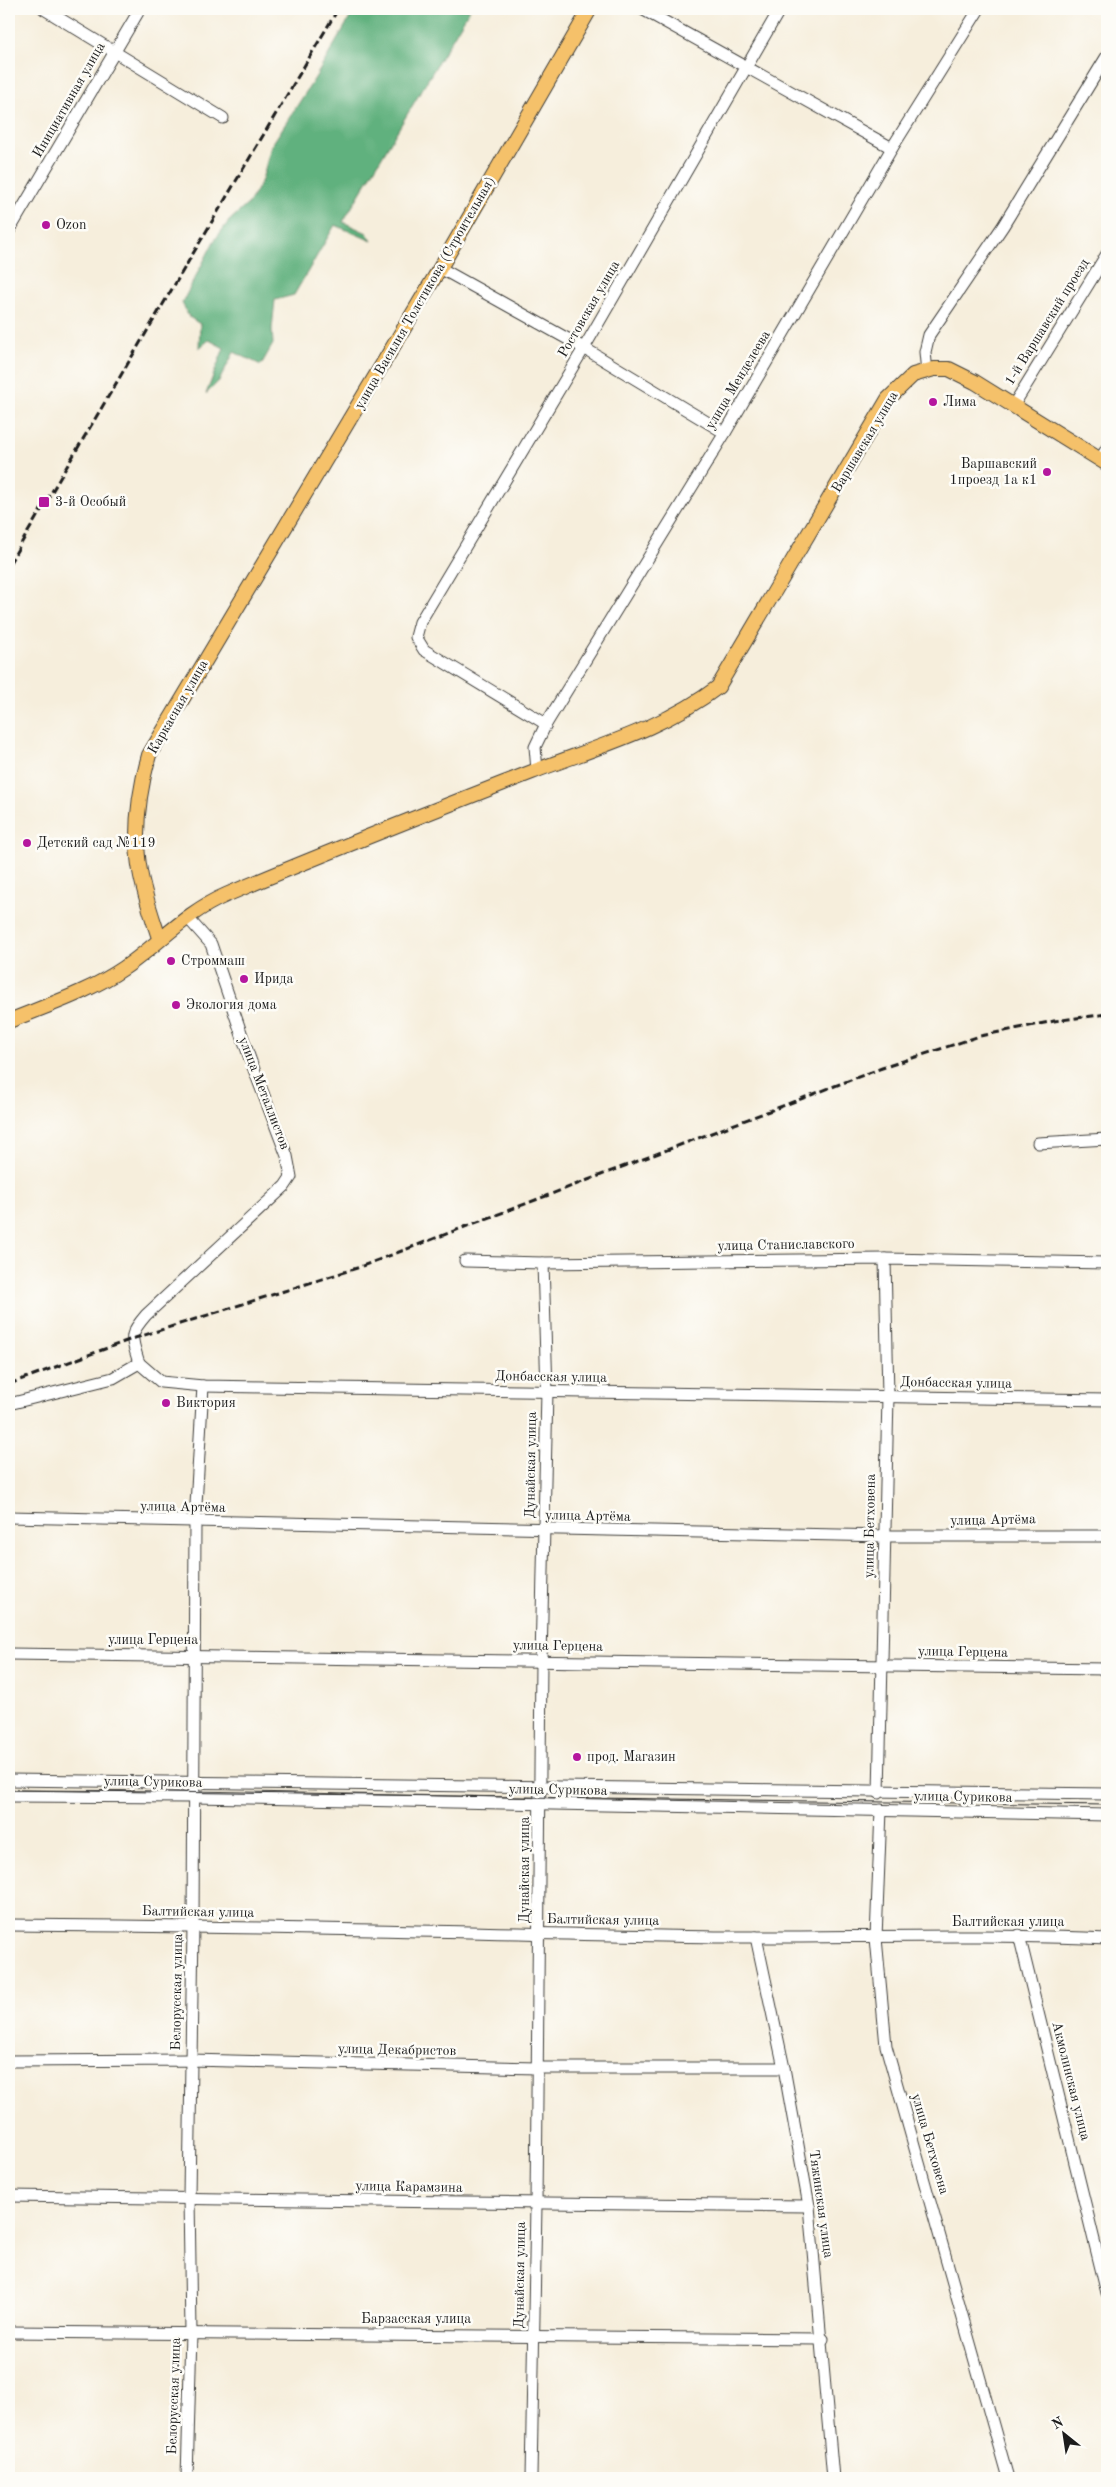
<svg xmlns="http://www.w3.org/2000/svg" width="1116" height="2487" viewBox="0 0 1116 2487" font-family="'Old Standard TT',serif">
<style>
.forest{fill:#60b17e;stroke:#3e664d}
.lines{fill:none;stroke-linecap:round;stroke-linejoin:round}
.minor-casing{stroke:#3d3c39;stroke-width:13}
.major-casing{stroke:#3d3c39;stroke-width:16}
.minor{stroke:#fff;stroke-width:11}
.major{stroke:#f5c16b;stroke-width:14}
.tram{stroke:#1c1c1c;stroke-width:1}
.rail{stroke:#1c1c1c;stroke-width:3;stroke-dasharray:8 4;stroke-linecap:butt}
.poi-dot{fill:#b5179e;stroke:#fdfcf7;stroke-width:2}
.labels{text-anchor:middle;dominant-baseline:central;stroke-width:5;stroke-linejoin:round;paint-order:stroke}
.street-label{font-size:14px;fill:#1c1c1c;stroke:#fdfcf7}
.poi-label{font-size:14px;fill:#1c1c1c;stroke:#fdfcf7;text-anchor:start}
</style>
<rect width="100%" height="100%" fill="#fdfcf7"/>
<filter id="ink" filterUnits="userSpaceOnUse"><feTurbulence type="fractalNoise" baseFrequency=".02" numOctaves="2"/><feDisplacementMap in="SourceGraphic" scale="10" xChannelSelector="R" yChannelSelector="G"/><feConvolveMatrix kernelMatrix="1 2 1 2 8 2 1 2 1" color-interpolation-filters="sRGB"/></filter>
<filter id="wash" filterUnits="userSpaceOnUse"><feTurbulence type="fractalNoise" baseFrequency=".0096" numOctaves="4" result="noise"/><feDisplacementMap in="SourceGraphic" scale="20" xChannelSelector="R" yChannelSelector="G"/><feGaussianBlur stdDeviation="1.12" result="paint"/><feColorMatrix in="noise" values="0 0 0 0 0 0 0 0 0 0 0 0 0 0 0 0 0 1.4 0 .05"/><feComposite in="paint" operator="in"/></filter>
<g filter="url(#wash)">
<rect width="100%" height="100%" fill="#f6eedc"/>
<polygon class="forest" points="355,9 470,9 343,222 367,233 372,241 335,225 294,295 275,300 272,329 273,344 261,365 234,352 219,381 206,394 224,348 209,340 199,348 200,324 189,317 182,303 214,241 229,221 249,203 262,180 271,146 315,78"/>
</g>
<g filter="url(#ink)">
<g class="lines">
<defs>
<g id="minor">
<polyline points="44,9 223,118"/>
<polyline points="642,9 892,148"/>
<polyline points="9,231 140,9"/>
<polyline points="440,268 584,348 725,433"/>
<polyline points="927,372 925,352 929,335 1003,226 1107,56"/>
<polyline points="1013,406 1107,254"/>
<polyline points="1100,460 1107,448"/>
<polyline points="546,724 424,650 416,637 420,622 584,348 780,9"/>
<polyline points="537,770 535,747 546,724 725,433 892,148 979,9"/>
<polyline points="1038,1143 1107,1139"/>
<polyline points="465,1261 543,1263 885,1259 1107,1263"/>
<polyline points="139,1363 161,1382 203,1386 1107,1400"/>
<path d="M139,1363C131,1336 128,1336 146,1315L285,1186L291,1177L287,1156L250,1059L211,944L187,917"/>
<polyline points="9,1404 113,1378 139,1363"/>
<polyline points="9,1517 885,1536 1107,1536"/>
<polyline points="9,1654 1107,1669"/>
<polyline points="9,1780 1107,1794"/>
<polyline points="879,1793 888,1396 885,1259"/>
<polyline points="9,1796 193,1797 1107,1815"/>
<polyline points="881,1810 876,1938 886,2046 1008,2478"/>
<path d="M9,1925C244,1926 480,1933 715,1937C846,1938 977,1933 1107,1939"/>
<polyline points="1019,1935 1107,2293"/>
<polyline points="756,1937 784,2068 809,2206 833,2478"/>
<polyline points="9,2061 190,2060 538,2068 784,2068"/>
<path d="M9,2196C276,2198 542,2205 809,2206"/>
<polyline points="9,2332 823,2339"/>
<polyline points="187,2478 191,2333 189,2197 193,1926 195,1522 203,1386"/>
<polyline points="531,2478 536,2205 541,1661 547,1391 543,1263"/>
</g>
<g id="major">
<path d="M159,938C152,916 144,894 140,871C133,833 139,792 149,755L440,268L590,9"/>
<path d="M9,1021C48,1005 89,992 124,968C159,944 186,912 226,895C327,852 430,812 532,772C596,747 663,729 718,687L888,399L913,375L934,369H949L975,382L1107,464"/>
</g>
</defs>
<use href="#minor" class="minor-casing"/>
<use href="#major" class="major-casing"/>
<use href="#minor" class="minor"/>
<use href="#major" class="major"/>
<polyline class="tram" points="9,1790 1107,1805"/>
<g class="rail">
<polyline points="9,564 338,9"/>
<polyline points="9,1384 132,1339 357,1268 882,1068 980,1036 1054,1021 1107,1014"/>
</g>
</g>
</g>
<g class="poi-dot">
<circle cx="46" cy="225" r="5"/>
<circle cx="933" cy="402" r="5"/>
<circle cx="1047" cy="472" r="5"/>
<rect x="38" y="496" width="12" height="12" rx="2.5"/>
<circle cx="27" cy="843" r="5"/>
<circle cx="171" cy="961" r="5"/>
<circle cx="244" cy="979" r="5"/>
<circle cx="176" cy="1005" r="5"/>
<circle cx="166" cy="1403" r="5"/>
<circle cx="577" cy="1757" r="5"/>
</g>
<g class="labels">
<g class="street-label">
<text transform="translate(69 100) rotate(-60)">Инициативная улица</text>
<text transform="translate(425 293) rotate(-60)">улица Василия Толстикова (Строительная)</text>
<text transform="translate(589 309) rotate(-60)">Ростовская улица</text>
<text transform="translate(1047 322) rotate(-58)">1-й Варшавский проезд</text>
<text transform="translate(738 380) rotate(-59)">улица Менделеева</text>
<text transform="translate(865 442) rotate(-59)">Варшавская улица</text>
<text transform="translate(178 707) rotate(-60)">Каркасная улица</text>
<text transform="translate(264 1093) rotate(69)">улица Металлистов</text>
<text transform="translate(786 1245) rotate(-1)">улица Станиславского</text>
<text transform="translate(551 1377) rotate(1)">Донбасская улица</text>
<text transform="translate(956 1383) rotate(1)">Донбасская улица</text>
<text transform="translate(531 1465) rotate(-89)">Дунайская улица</text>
<text transform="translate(183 1507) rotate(1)">улица Артёма</text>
<text transform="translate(588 1516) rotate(1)">улица Артёма</text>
<text transform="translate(993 1520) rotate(-1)">улица Артёма</text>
<text transform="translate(870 1526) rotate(-89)">улица Бетховена</text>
<text x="153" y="1640">улица Герцена</text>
<text transform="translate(558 1646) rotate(1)">улица Герцена</text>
<text transform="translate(963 1652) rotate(1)">улица Герцена</text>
<text transform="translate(153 1782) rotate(1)">улица Сурикова</text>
<text transform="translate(558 1790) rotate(1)">улица Сурикова</text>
<text transform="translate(963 1797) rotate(1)">улица Сурикова</text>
<text transform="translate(525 1870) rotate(-90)">Дунайская улица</text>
<text transform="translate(198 1912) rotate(1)">Балтийская улица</text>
<text transform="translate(603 1920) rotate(1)">Балтийская улица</text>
<text x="1008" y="1922">Балтийская улица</text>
<text transform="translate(177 1992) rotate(-89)">Белорусская улица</text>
<text transform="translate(397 2050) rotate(1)">улица Декабристов</text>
<text transform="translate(1071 2081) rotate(76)">Акмолинская улица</text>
<text transform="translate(930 2144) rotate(74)">улица Бетховена</text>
<text transform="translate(409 2187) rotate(1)">улица Карамзина</text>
<text transform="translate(821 2204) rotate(82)">Тяжинская улица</text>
<text transform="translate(520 2275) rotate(-89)">Дунайская улица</text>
<text x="416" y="2319">Барзасская улица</text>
<text transform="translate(174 2396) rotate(-88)">Белорусская улица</text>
</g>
<g class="poi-label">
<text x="56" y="225">Ozon</text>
<text x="943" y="402">Лима</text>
<text x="1037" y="464" text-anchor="end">Варшавский<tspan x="1037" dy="16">1проезд 1а к1</tspan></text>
<text x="55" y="502">3-й Особый</text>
<text x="37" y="843">Детский сад №119</text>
<text x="181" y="961">Строммаш</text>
<text x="254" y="979">Ирида</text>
<text x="186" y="1005">Экология дома</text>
<text x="176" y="1403">Виктория</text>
<text x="587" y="1757">прод. Магазин</text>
</g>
</g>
<rect width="1116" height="2487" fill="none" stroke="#fdfcf7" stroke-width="30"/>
<g transform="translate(1064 2434) rotate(330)" stroke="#fdfcf7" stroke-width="4" paint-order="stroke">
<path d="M0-4L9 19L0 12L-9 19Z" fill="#1c1c1c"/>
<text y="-8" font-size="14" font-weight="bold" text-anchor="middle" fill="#1c1c1c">N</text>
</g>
</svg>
